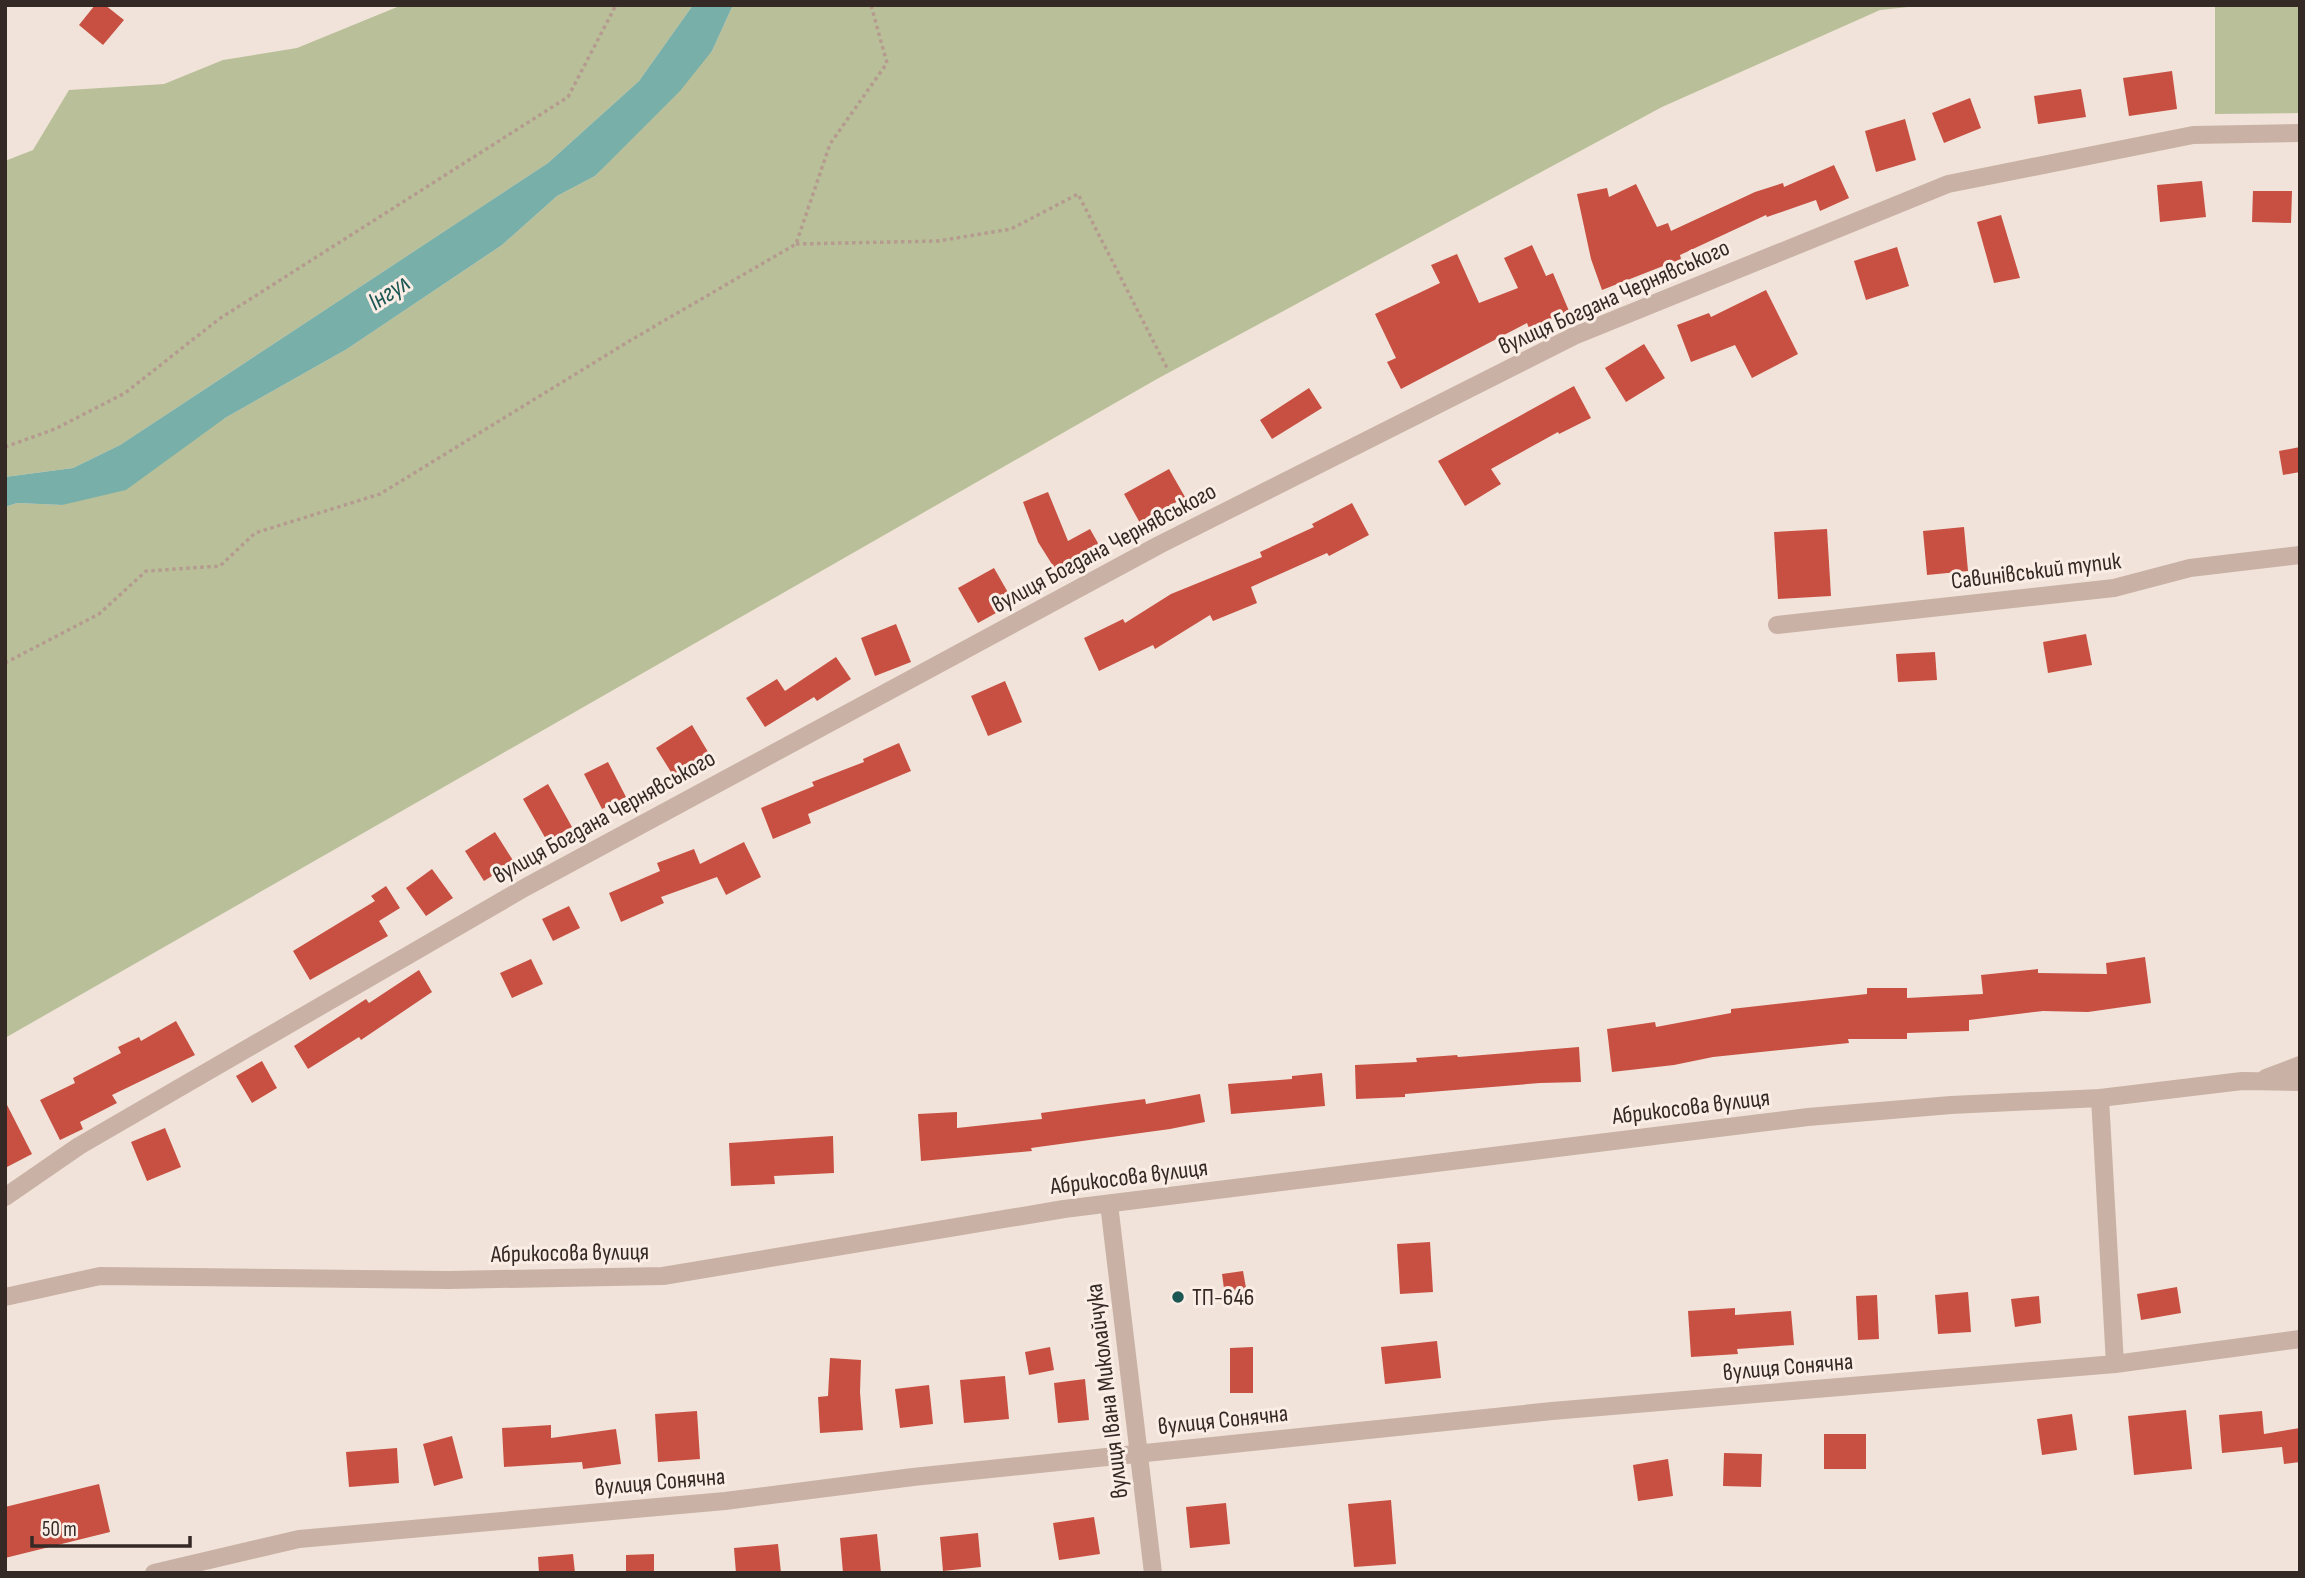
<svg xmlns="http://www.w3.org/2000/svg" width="2305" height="1578" viewBox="0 0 2305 1578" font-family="'Sofia Sans Condensed',sans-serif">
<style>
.green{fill:#b9c099}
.water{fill:#78afa9}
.building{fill:#c75042}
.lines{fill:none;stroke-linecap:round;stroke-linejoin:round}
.path{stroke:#b59b8f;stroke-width:3.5;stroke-dasharray:3.5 3.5;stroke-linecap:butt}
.minor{stroke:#c9b1a5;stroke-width:18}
.poi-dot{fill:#1c5753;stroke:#f9ede5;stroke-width:2.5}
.labels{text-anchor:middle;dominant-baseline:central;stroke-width:6;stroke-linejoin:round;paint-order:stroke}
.street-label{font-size:24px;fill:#352926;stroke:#f9ede5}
.poi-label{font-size:24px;fill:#352926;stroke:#f9ede5;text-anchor:start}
.water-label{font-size:26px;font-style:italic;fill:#1c5753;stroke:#f9ede5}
</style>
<rect width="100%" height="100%" fill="#f1e3d9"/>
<g class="green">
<polygon points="402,5 693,5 639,81 548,163 120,445 73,468 5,477 5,161 33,150 69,90 164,84 223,60 297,48"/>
<polygon points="733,5 1927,5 1880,10 1662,107 1157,379 5,1038 5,507 17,503 62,505 225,418 347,349 502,245 557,196 595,176 712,51"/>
<polygon points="2215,5 2300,5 2300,113 2215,114"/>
</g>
<polygon class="water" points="693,5 733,5 712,51 680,91 595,176 557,196 502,245 347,349 225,418 126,490 62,505 17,503 5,507 5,477 73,468 120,445 548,163 639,81"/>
<g class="building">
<polygon points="95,5 105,5 124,20 103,45 79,25"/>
<polygon points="2172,71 2177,109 2129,116 2123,78"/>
<polygon points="2081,89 2086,117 2038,124 2034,96"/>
<polygon points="1970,98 1981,128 1944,143 1932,113"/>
<polygon points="1905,119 1916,160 1876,172 1865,131"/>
<polygon points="1834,165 1849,198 1820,211 1816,200 1767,217 1766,215 1680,255 1681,259 1602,290 1591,259 1577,194 1607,188 1609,197 1636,184 1657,227 1668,223 1671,231 1755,192 1783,183 1784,187"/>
<polygon points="2202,181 2206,217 2160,222 2157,185"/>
<polygon points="2253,191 2292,191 2291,223 2252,222"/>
<polygon points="2001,215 2020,278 1994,283 1977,222"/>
<polygon points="1532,245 1546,276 1553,273 1569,311 1529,328 1527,323 1401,389 1387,362 1396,358 1375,314 1440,283 1431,265 1457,254 1479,303 1518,288 1504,258"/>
<polygon points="1897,247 1909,286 1866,300 1854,261"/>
<polygon points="1766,290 1798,354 1752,378 1735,345 1691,362 1677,325 1709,313 1711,317"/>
<polygon points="1644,344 1665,378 1626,402 1605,368"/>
<polygon points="1574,386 1591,418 1559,434 1558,432 1491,469 1501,484 1465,506 1438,461"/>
<polygon points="1309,388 1322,408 1272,439 1260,420"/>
<polygon points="2300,447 2300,472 2283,475 2279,451"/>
<polygon points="1169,469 1185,497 1140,523 1124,494"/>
<polygon points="1048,492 1068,541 1090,529 1103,552 1060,577 1038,542 1023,502"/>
<polygon points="1352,503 1369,535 1329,556 1327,553 1251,587 1257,603 1213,621 1210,615 1155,649 1153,645 1099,671 1084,638 1123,619 1125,623 1171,594 1262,557 1260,552 1314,527 1312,524"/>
<polygon points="1964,527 1968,571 1927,575 1923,531"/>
<polygon points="1827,529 1831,596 1778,599 1774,532"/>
<polygon points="994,568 1014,603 978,623 958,588"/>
<polygon points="896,624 911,662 875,676 861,638"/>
<polygon points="2086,634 2092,665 2048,673 2043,642"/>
<polygon points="1935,652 1937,680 1898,682 1896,654"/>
<polygon points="836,657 851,679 817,701 814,697 765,727 746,698 777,679 785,691"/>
<polygon points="1005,681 1022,722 988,736 971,696"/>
<polygon points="692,725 711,757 676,780 656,748"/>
<polygon points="899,743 911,771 808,814 811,823 773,839 761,808 814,786 812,782 864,762 863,759"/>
<polygon points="608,762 626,797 602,809 584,774"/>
<polygon points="548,784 572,827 547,841 523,799"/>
<polygon points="495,832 514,862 484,881 465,851"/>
<polygon points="744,842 761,877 726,895 717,877 661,897 664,903 621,922 609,893 660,871 657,863 694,849 700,864"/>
<polygon points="432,869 453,898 426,916 406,888"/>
<polygon points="386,886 400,908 379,921 388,936 310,980 293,951 375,901 371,896"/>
<polygon points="569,906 580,928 553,941 542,919"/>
<polygon points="2145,957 2151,1003 2088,1012 2043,1011 1969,1020 1969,1031 1907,1033 1907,1039 1848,1039 1849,1043 1713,1057 1674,1065 1612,1072 1607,1029 1655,1022 1656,1027 1731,1013 1731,1009 1867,994 1867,988 1907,988 1907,998 1983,994 1981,975 2038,969 2038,973 2107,974 2106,963"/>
<polygon points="531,959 543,984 512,998 500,973"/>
<polygon points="419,970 432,992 361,1040 359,1037 308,1069 294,1046 366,999 369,1003"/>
<polygon points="176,1021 195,1055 112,1095 117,1103 80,1122 83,1129 60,1140 40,1100 75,1083 73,1078 121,1053 118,1047 139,1037 141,1041"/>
<polygon points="1579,1047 1581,1082 1540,1083 1405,1094 1405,1097 1356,1099 1355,1065 1417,1062 1416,1058 1457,1055 1458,1057"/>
<polygon points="262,1061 277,1088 252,1103 236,1076"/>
<polygon points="1322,1073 1325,1106 1231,1114 1228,1084 1292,1079 1292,1076"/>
<polygon points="1200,1094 1205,1122 1170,1129 1031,1148 1032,1151 921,1161 918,1114 957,1112 957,1128 1042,1119 1041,1113 1145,1099 1146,1104"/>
<polygon points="5,1101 32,1154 5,1168"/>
<polygon points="165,1128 181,1167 147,1181 131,1142"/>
<polygon points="833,1136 834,1173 774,1176 775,1184 731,1186 729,1143"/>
<polygon points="1430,1242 1433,1292 1400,1294 1397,1244"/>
<polygon points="1243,1271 1248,1299 1226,1303 1222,1274"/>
<polygon points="2177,1287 2181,1313 2141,1320 2137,1294"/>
<polygon points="1968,1292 1971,1332 1938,1334 1935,1295"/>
<polygon points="1877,1295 1879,1339 1858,1340 1856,1296"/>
<polygon points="2039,1296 2041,1323 2015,1327 2011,1299"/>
<polygon points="1735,1308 1735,1315 1791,1311 1794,1345 1737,1349 1738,1354 1691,1357 1688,1311"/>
<polygon points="1437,1341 1441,1378 1385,1384 1381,1347"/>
<polygon points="1050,1347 1054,1370 1029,1375 1025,1352"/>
<polygon points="1253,1347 1253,1393 1230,1393 1230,1348"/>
<polygon points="830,1358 861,1360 860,1392 863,1430 820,1433 818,1397 828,1396"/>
<polygon points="1005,1376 1009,1419 964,1423 960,1380"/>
<polygon points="1085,1379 1089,1420 1058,1423 1054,1383"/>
<polygon points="929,1385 933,1424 900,1428 895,1389"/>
<polygon points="2186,1410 2192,1469 2134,1475 2128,1416"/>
<polygon points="697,1411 700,1459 658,1462 655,1414"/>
<polygon points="2262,1411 2264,1434 2300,1428 2300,1462 2284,1464 2282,1447 2222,1453 2219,1415"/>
<polygon points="2072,1414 2077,1450 2042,1455 2037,1419"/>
<polygon points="551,1425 551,1438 616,1429 621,1464 583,1469 582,1462 504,1467 502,1428"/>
<rect x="1824" y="1434" width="42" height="35"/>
<polygon points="452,1436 463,1478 434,1486 423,1444"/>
<polygon points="397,1448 399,1483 349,1487 346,1452"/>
<polygon points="1724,1453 1762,1454 1761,1487 1723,1486"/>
<polygon points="1668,1459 1673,1496 1638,1501 1633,1465"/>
<polygon points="99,1484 110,1532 5,1558 5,1507"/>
<polygon points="1391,1500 1396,1564 1354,1567 1348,1504"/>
<polygon points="1226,1503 1230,1544 1190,1548 1186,1507"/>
<polygon points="1094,1517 1100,1554 1059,1560 1053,1523"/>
<polygon points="978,1533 981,1567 943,1571 940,1537"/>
<polygon points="877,1534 881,1573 843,1573 840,1538"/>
<polygon points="778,1544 781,1573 736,1573 734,1548"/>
<polygon points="573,1554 575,1573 539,1573 538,1557"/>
<polygon points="654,1554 654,1573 626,1573 626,1555"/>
</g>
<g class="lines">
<g class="path">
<polyline points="796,244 938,241 1011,229 1078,194 1167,368"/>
<polyline points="5,447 55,429 125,393 219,319 568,97 616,5"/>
<polyline points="5,663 99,614 146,571 220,566 255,533 380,494 631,340 796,244 830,144 887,63 871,5"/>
</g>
<g class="minor">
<polyline points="1777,625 2114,588 2190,568 2300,555"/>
<polyline points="2266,1078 2300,1065"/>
<polyline points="2100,1098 2115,1364"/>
<polyline points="5,1197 79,1146 526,887 1159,545 1574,336 1948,184 2193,135 2300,133"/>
<polyline points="1109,1204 1153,1573"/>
<polyline points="5,1297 100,1276 449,1280 663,1276 1064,1209 1808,1117 1951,1105 2100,1098 2242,1081 2300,1082"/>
<polyline points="154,1573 299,1539 725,1501 913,1477 1552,1411 2115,1364 2300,1339"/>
</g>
</g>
<circle class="poi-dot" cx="1178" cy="1297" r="7"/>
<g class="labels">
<g class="street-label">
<text transform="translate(1614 297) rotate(-24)">вулиця Богдана Чернявського</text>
<text transform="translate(1104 548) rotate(-28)">вулиця Богдана Чернявського</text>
<text transform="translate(2036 571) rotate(-7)">Савинівський тупик</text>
<text transform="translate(604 817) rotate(-29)">вулиця Богдана Чернявського</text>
<text transform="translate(1691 1107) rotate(-7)">Абрикосова вулиця</text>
<text transform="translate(1129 1177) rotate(-7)">Абрикосова вулиця</text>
<text transform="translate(570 1253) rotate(-1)">Абрикосова вулиця</text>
<text transform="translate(1788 1367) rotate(-5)">вулиця Сонячна</text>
<text transform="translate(1107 1391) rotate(-97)">вулиця Івана Миколайчука</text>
<text transform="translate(1223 1420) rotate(-6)">вулиця Сонячна</text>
<text transform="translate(660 1482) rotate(-5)">вулиця Сонячна</text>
</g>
<g class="poi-label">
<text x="1192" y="1297">ТП-646</text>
</g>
<g class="water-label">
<text transform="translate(389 293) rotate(-33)">Інгул</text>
</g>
</g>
<rect width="2305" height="1578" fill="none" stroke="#352926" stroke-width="14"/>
<path d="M32 1536v10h158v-10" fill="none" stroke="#352926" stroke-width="3.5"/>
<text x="42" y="1536" font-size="21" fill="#352926" stroke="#f9ede5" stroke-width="5" paint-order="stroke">50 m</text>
</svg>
